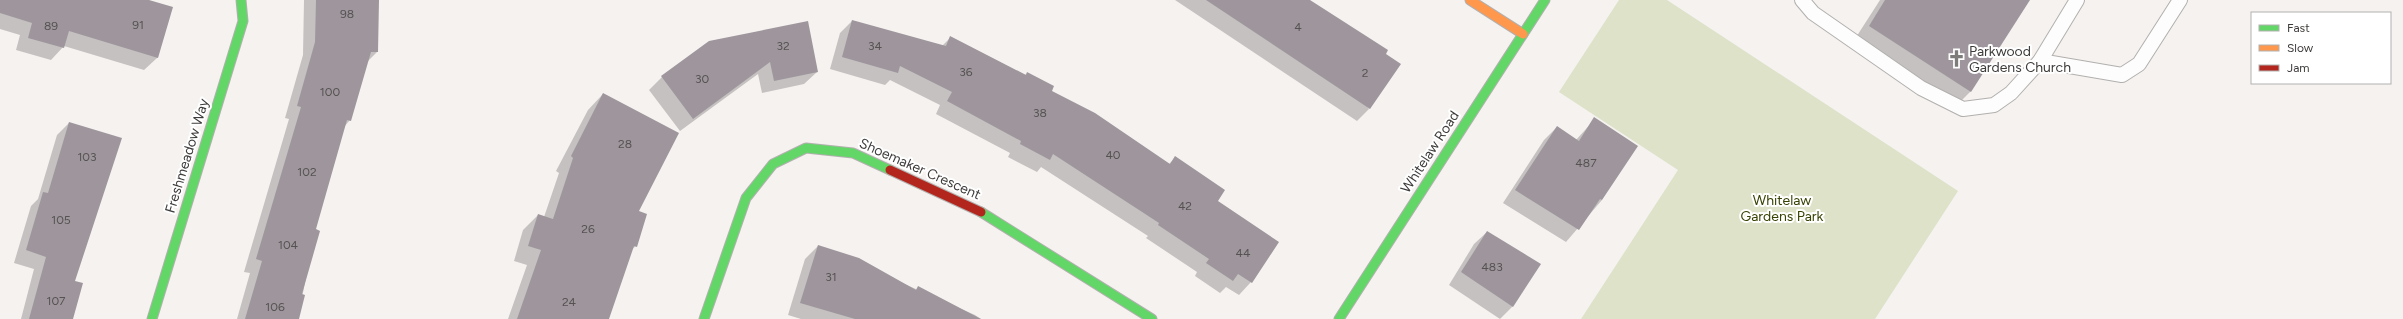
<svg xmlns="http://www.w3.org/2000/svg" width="2403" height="319" viewBox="0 0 2403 319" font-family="Figtree,sans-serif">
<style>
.green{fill:#dde2c9}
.shadow{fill:#0003}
.building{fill:#9e969c}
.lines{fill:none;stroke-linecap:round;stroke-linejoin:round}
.lane-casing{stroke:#b2b0ae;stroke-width:16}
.fast-casing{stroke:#b2b0ae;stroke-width:11}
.slow-casing{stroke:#b2b0ae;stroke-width:11}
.jam-casing{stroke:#b2b0ae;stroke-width:11}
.lane{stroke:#fefdfd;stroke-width:14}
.fast{stroke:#63d668;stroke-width:9}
.slow{stroke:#ff974d;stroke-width:9}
.jam{stroke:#b3261e;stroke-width:9}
.labels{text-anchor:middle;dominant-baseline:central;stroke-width:4;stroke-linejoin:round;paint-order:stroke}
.number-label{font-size:12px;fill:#565252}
.poi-label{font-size:14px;fill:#3e3c3a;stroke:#fff;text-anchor:start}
.street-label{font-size:14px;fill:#3e3c3a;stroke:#fff}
.park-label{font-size:14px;fill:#374203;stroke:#fff}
</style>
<rect width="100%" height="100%" fill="#f5f2f0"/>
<polygon class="green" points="1619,0 1667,0 1958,191 1875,319 1581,319 1678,170 1559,92"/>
<g class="shadow">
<polygon points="0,0 147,0 172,8 157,58 144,70 64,46 51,60 16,50 20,35 0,29"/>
<polygon points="304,0 378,0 377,52 367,62 350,120 344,127 315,230 298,319 237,319 250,273 244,272 289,119 285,118 303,55"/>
<polygon points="1175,0 1292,0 1369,109 1357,121"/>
<polygon points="1880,0 2029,0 1970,92 1954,108 1853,42"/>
<polygon points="852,21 942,46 951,37 1025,75 1027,73 1051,91 1169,164 1175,158 1216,202 1277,243 1251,282 1239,295 1226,287 1220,293 1195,276 1197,272 1146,238 1148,236 1041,167 1037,172 1008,157 1010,153 936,114 940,105 890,80 885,85 830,69 840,33"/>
<polygon points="710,42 817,72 804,84 762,93 758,74 680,131 649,90 662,77"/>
<polygon points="603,94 637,212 636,246 631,250 608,319 508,319 527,265 514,261 523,230 538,215 544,217 559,173 556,171 588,110"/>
<polygon points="1595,119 1602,200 1566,242 1503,203 1544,140 1557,127 1576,140"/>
<polygon points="69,123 74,282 72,319 21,319 34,269 14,263 31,206 38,199 57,135"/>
<polygon points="1487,232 1539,264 1512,307 1500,319 1449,285 1474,244"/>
<polygon points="818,246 975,315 981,319 801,319 788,315 805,259"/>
</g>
<g class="building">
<polygon points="0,0 149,0 173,7 158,58 69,31 64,48 28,38 32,23 0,13"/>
<polygon points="316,0 379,0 378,52 371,52 351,121 347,120 316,229 320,231 302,294 305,295 299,319 245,319 262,261 256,259 301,107 297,106 315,42"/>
<polygon points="1206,0 1310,0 1388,50 1386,54 1401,64 1370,109"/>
<polygon points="1885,0 2030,0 1971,92 1869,26"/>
<polygon points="852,20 946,46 950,36 1026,75 1027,72 1054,86 1052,91 1095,113 1170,164 1175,156 1225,190 1218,201 1279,242 1252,283 1238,274 1233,281 1206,263 1209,259 1158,225 1159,223 1053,154 1050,160 1020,144 1021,141 947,101 952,92 900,66 898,73 842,57"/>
<polygon points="808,21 818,72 774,81 770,62 693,119 661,76 709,41"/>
<polygon points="603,93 679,133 639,211 647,214 637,247 634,246 609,319 517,319 541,250 528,246 538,214 553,219 573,158 571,156"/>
<polygon points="1594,117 1638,146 1602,200 1600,199 1579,230 1515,190 1557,126 1579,141"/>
<polygon points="69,122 122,138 75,281 83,283 73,319 29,319 46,257 26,250 43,192 48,193"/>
<polygon points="1487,231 1541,264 1513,307 1461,272"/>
<polygon points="818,245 859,258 916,290 918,286 981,319 855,319 800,303"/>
</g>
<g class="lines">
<defs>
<g id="lane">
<polyline points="1802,0 1813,13 1921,88 1963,109 1994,105 2011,93 2040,61 2077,0"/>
<polyline points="2040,61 2122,75 2139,64 2180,0"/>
</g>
<g id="fast">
<polyline points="981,212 1152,319"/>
<polyline points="152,319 243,21 241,0"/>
<polyline points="704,319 746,198 773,164 806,148 853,153 890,170"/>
<polyline points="1339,319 1545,0"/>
</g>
<polyline id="slow" points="1470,0 1523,34"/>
<polyline id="jam" points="890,170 981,212"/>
</defs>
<use href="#lane" class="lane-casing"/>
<use href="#fast" class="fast-casing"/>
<use href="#slow" class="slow-casing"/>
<use href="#jam" class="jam-casing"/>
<use href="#lane" class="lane"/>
<use href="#fast" class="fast"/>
<use href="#slow" class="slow"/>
<use href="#jam" class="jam"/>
</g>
<defs>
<symbol id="church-bare" viewBox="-9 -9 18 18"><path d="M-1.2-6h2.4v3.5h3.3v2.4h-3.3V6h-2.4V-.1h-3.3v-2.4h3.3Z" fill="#7e7c7a" stroke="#fff" stroke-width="2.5" paint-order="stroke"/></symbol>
</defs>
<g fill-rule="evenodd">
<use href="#church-bare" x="1944" y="46" width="25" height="25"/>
</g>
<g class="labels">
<g class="number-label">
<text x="347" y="14">98</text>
<text x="138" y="25">91</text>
<text x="51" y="26">89</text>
<text x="1298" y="27">4</text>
<text x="783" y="46">32</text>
<text x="875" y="46">34</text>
<text x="966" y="72">36</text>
<text x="1365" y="73">2</text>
<text x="702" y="79">30</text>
<text x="330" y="92">100</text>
<text x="1040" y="113">38</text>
<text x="625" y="144">28</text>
<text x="1113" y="155">40</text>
<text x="87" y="157">103</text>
<text x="1586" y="163">487</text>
<text x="307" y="172">102</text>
<text x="1185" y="206">42</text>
<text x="61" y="220">105</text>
<text x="588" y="229">26</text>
<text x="288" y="245">104</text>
<text x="1243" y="253">44</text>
<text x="1492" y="267">483</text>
<text x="831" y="277">31</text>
<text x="56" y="301">107</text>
<text x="569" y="302">24</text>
<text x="275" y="307">106</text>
</g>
<g class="poi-label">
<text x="1969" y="51">Parkwood<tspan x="1969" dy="16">Gardens Church</tspan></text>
</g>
<g class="street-label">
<text transform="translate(1430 152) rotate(-57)">Whitelaw Road</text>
<text transform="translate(187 156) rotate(-73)">Freshmeadow Way</text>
<text transform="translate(920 169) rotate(24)">Shoemaker Crescent</text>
</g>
<g class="park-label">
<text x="1782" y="200">Whitelaw<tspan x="1782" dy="16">Gardens Park</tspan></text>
</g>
</g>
<rect x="2251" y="12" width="140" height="72" fill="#ffffff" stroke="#b2b1b0"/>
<rect x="2259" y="25" width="20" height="6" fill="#63d668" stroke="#b2b1b0"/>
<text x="2287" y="32" font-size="12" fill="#3e3c3a">Fast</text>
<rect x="2259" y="45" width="20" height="6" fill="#ff974d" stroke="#b2b1b0"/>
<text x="2287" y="52" font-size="12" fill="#3e3c3a">Slow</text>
<rect x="2259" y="65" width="20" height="6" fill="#b3261e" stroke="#b2b1b0"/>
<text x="2287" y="72" font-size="12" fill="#3e3c3a">Jam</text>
</svg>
